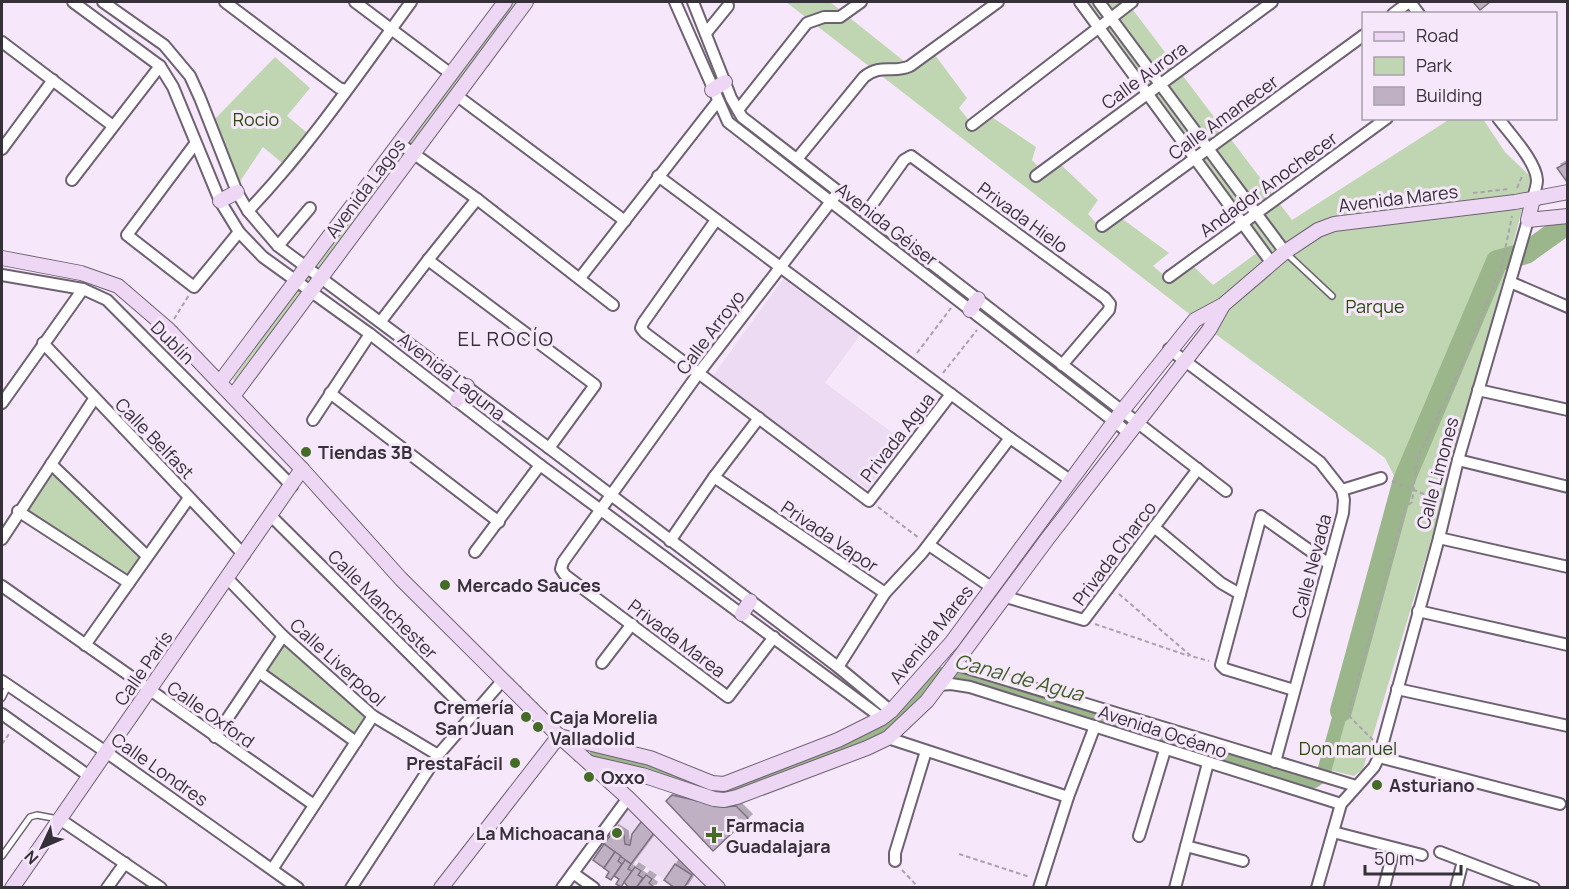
<svg xmlns="http://www.w3.org/2000/svg" width="1569" height="889" viewBox="0 0 1569 889" font-family="Manrope,sans-serif">
<style>
.built{fill:#eddaf3}
.green{fill:#c0d6b3}
.lines{fill:none;stroke-linecap:round;stroke-linejoin:round}
.canal{stroke:#9cb68c;stroke-width:14}
.river{stroke:#9cb68c;stroke-width:22}
.building{fill:#bfb1c3;stroke:#7e7181;stroke-width:1.5;filter:url(#shadow)}
.lane-casing{stroke:#6e6272;stroke-width:8}
.street-casing{stroke:#6e6272;stroke-width:14}
.secondary-casing{stroke:#6e6272;stroke-width:16}
.path{stroke:#aca1af;stroke-width:2;stroke-dasharray:4.5 3;stroke-linecap:butt}
.lane{stroke:#fff;stroke-width:5}
.street{stroke:#fff;stroke-width:10}
.secondary{stroke:#eed7f4;stroke-width:14}
.poi-dot{fill:#456c27;stroke:#f6e8fa;stroke-width:2}
.labels{text-anchor:middle;dominant-baseline:central;stroke-width:6;stroke-linejoin:round;paint-order:stroke}
.street-label{font-size:18px;fill:#363138;stroke:#f6e8fa}
.park-label{font-size:18px;fill:#2a4a0c;stroke:#f6e8fa}
.poi-label{font-size:18px;font-weight:bold;fill:#363138;stroke:#f6e8fa;text-anchor:start}
.neighbourhood-label{font-size:20px;letter-spacing:1.5px;fill:#363138;stroke:#f6e8fa}
.water-label{font-size:20px;font-style:italic;fill:#3d5f24;stroke:#f6e8fa}
</style>
<defs>
<filter id="shadow"><feDropShadow dx="4" dy="-4" stdDeviation="0" flood-color="#0004"/></filter>
</defs>
<rect width="100%" height="100%" fill="#f6e8fa"/>
<g class="built">
<polygon points="783,279 860,335 825,383 904,441 868,490 712,377"/>
<polygon points="630,802 716,887 675,887 635,859 631,864 601,842"/>
</g>
<g class="green">
<polygon points="505,2 527,2 236,383 233,379"/>
<polygon points="786,2 830,2 910,66 932,51 967,98 959,108 972,124 986,113 1036,147 1032,160 1042,171 1059,163 1098,200 1088,214 1097,224 1117,215 1169,253 1153,266 1166,277 1189,262 1213,285 1262,249 1079,2 1127,2 1292,220 1450,119 1483,119 1505,152 1531,177 1448,484 1363,769 1354,776 1321,768 1342,699 1397,482 1385,458 1214,333"/>
<polygon points="275,57 310,88 287,116 317,141 293,172 263,147 239,183 214,120"/>
<polygon points="51,467 144,557 128,578 22,510"/>
<polygon points="283,636 373,716 356,742 259,672"/>
</g>
<g class="lines">
<polyline class="canal" points="596,756 649,767 709,791 725,794 871,735 892,722 932,680 942,674 973,679 1307,781 1314,781 1323,775 1341,711"/>
<polyline class="river" points="1341,711 1404,480 1497,261 1526,253 1565,225"/>
</g>
<g class="building">
<polygon points="1473,2 1490,2 1480,10"/>
<polygon points="1568,162 1568,182 1567,182 1557,168"/>
<polygon points="672,795 724,807 736,806 748,818 713,851 666,801"/>
<polygon points="645,817 657,829 631,864 604,844 615,829 624,835 625,844 630,845 632,834"/>
<polygon points="604,844 615,852 604,868 593,860"/>
<polygon points="615,852 621,856 618,861 622,864 611,880 606,877 609,872 604,868"/>
<polygon points="625,860 631,864 628,869 632,871 621,887 616,884 619,879 614,876"/>
<polygon points="675,864 692,875 684,888 675,888 664,880"/>
<polygon points="635,867 641,871 638,875 643,878 636,888 629,888 624,882"/>
<polygon points="646,875 652,879 649,883 653,886 652,888 636,888"/>
</g>
<g class="lines">
<defs>
<g id="lane">
<polyline points="1285,252 1332,296"/>
<polyline points="2,698 8,686"/>
<polyline points="2,856 30,817 37,815 58,819"/>
</g>
<g id="street">
<polyline points="73,2 160,66 173,87 220,201 239,232 263,257 370,334 540,465 882,718"/>
<polyline points="103,2 164,45 190,76 200,98 237,192 248,211 278,246 549,448 838,667 891,711"/>
<polyline points="225,2 339,88 346,90"/>
<polyline points="355,2 451,74"/>
<polyline points="675,2 728,122 1129,433"/>
<polyline points="693,2 731,98 742,117 1226,491"/>
<polyline points="1080,2 1271,262"/>
<polyline points="1099,2 1285,252"/>
<polyline points="1410,2 1419,14"/>
<polyline points="1393,14 1409,2"/>
<polyline points="706,33 728,6"/>
<polyline points="2,42 113,126"/>
<polyline points="456,95 625,221"/>
<polyline points="738,110 807,23 824,17 840,17 861,2"/>
<path d="M1498,118C1509,133 1536,161 1537,180C1537,186 1534,193 1533,199"/>
<polyline points="972,125 1132,2"/>
<polyline points="399,143 477,199 613,305"/>
<polyline points="195,144 127,235 194,287 239,232"/>
<polyline points="2,149 53,80"/>
<path d="M797,159L864,77C881,63 893,74 910,66L998,2"/>
<polyline points="658,176 1010,438 1070,480"/>
<polyline points="1036,176 1272,2"/>
<polyline points="72,180 160,66"/>
<path d="M248,211C309,147 359,73 411,2"/>
<polyline points="866,213 904,160 911,156 1105,298 1110,304 1109,310 1062,365"/>
<polyline points="716,220 643,323 641,328 645,333 869,501 951,394"/>
<polyline points="1102,226 1364,35"/>
<polyline points="278,246 310,208"/>
<polyline points="428,260 477,199"/>
<polyline points="2,275 83,289 107,300 292,486"/>
<polyline points="1169,277 1387,118"/>
<polyline points="580,278 718,101"/>
<polyline points="1510,282 1568,307"/>
<polyline points="381,321 428,260 595,385 549,448"/>
<polyline points="43,343 244,555"/>
<polyline points="1169,349 1320,462 1342,490 1344,500 1343,513 1275,762"/>
<polyline points="1478,390 1568,410"/>
<polyline points="330,393 499,522"/>
<polyline points="2,403 83,289"/>
<polyline points="313,420 370,334"/>
<polyline points="1458,460 1568,487"/>
<polyline points="51,464 147,556"/>
<polyline points="714,477 885,593"/>
<polyline points="1342,490 1381,478"/>
<polyline points="18,511 129,583"/>
<polyline points="271,516 472,716"/>
<polyline points="1154,527 1221,583 1240,594"/>
<polyline points="1439,538 1568,567"/>
<polyline points="2,539 94,399"/>
<polyline points="670,541 714,477 759,418"/>
<polyline points="929,545 991,587"/>
<polyline points="475,552 540,465"/>
<polyline points="227,578 283,636 373,716 438,755"/>
<polyline points="2,586 314,805"/>
<polyline points="1006,597 1084,620 1198,469"/>
<polyline points="1418,611 1568,645"/>
<polyline points="774,637 728,697 565,575 561,569 563,562 698,374 839,191"/>
<polyline points="85,645 189,498"/>
<polyline points="602,663 632,624"/>
<polyline points="954,664 1356,786"/>
<polyline points="838,667 885,593 922,553 1010,438"/>
<polyline points="259,672 356,742"/>
<polyline points="2,681 106,752 298,888"/>
<polyline points="939,685 951,684 970,687 1341,804"/>
<polyline points="1397,689 1568,726"/>
<polyline points="1294,690 1225,669 1221,665 1261,516 1329,564"/>
<polyline points="2,714 89,776"/>
<polyline points="215,737 283,636"/>
<polyline points="888,738 1068,797"/>
<polyline points="1379,757 1560,804"/>
<polyline points="61,820 161,888"/>
<polyline points="1333,832 1422,855"/>
<polyline points="1139,836 1165,750"/>
<polyline points="1186,846 1243,861"/>
<polyline points="1440,852 1534,888"/>
<polyline points="895,861 895,853 926,751"/>
<polyline points="273,868 373,716"/>
<polyline points="573,873 594,888"/>
<polyline points="107,888 125,863"/>
<polyline points="351,888 438,755 503,680"/>
<polyline points="562,888 628,798"/>
<polyline points="1039,888 1068,797 1095,726"/>
<polyline points="1175,888 1208,763"/>
<polyline points="1317,888 1341,804 1374,767 1379,757 1439,538 1458,460 1528,220"/>
<polyline points="1384,888 1394,848"/>
<polyline points="1456,888 1463,861"/>
</g>
<g id="secondary">
<polyline points="712,90 725,82"/>
<polyline points="1533,199 1528,220 1568,216"/>
<polyline points="220,201 237,192"/>
<polyline points="2,258 81,273 118,286 168,329 302,469 401,579 559,736 628,798 718,888"/>
<polyline points="970,310 978,299"/>
<polyline points="220,382 505,2"/>
<polyline points="233,396 526,2"/>
<polyline points="457,400 467,386"/>
<polyline points="742,614 750,601"/>
<polyline points="559,736 650,758 712,783 724,784 838,740 882,718 891,711 952,642 1122,411 1195,320 1223,305 1285,252 1318,230 1334,224 1515,202 1568,192"/>
<polyline points="590,763 642,775 714,799 724,800 737,797 867,748 888,738 927,701 939,685 1048,538 1209,330 1223,305"/>
<polyline points="12,888 302,469"/>
<polyline points="441,888 559,736"/>
</g>
</defs>
<use href="#lane" class="lane-casing"/>
<use href="#street" class="street-casing"/>
<use href="#secondary" class="secondary-casing"/>
<g class="path">
<polyline points="1517,188 1523,174"/>
<polyline points="1473,193 1509,189"/>
<polyline points="174,319 189,295"/>
<polyline points="917,353 951,308"/>
<polyline points="943,373 977,330"/>
<polyline points="1392,481 1436,499"/>
<polyline points="878,507 919,538"/>
<polyline points="1119,594 1191,656 1209,661"/>
<polyline points="1095,624 1189,656"/>
<polyline points="1373,740 1348,715 1405,508 1412,502 1417,459 1460,370 1502,264 1512,216"/>
<polyline points="2,744 9,734"/>
<polyline points="959,854 1030,877"/>
<polyline points="902,870 919,888"/>
</g>
<use href="#lane" class="lane"/>
<use href="#street" class="street"/>
<use href="#secondary" class="secondary"/>
</g>
<g class="poi-dot">
<circle cx="306" cy="452" r="6"/>
<circle cx="445" cy="585" r="6"/>
<circle cx="526" cy="717" r="6"/>
<circle cx="538" cy="727" r="6"/>
<circle cx="515" cy="763" r="6"/>
<circle cx="589" cy="777" r="6"/>
<circle cx="1377" cy="785" r="6"/>
<circle cx="617" cy="833" r="6"/>
<path d="M711 826h6v6h6v6h-6v6h-6v-6h-6v-6h6z"/>
</g>
<g class="labels">
<g class="street-label">
<text transform="translate(1144 75) rotate(-36)">Calle Aurora</text>
<text transform="translate(1223 117) rotate(-36)">Calle Amanecer</text>
<text transform="translate(1268 184) rotate(-36)">Andador Anochecer</text>
<text transform="translate(365 188) rotate(-53)">Avenida Lagos</text>
<text transform="translate(1398 198) rotate(-7)">Avenida Mares</text>
<text transform="translate(1023 217) rotate(36)">Privada Hielo</text>
<text transform="translate(887 224) rotate(38)">Avenida Géiser</text>
<text transform="translate(710 332) rotate(-53)">Calle Arroyo</text>
<text transform="translate(173 342) rotate(45)">Dublín</text>
<text transform="translate(452 376) rotate(38)">Avenida Laguna</text>
<text transform="translate(897 437) rotate(-52)">Privada Agua</text>
<text transform="translate(155 438) rotate(46)">Calle Belfast</text>
<text transform="translate(1437 473) rotate(-75)">Calle Limones</text>
<text transform="translate(830 536) rotate(34)">Privada Vapor</text>
<text transform="translate(1114 553) rotate(-53)">Privada Charco</text>
<text transform="translate(1311 566) rotate(-75)">Calle Nevada</text>
<text transform="translate(383 604) rotate(45)">Calle Manchester</text>
<text transform="translate(931 634) rotate(-51)">Avenida Mares</text>
<text transform="translate(677 638) rotate(37)">Privada Marea</text>
<text transform="translate(338 662) rotate(42)">Calle Liverpool</text>
<text transform="translate(143 668) rotate(-55)">Calle París</text>
<text transform="translate(211 714) rotate(35)">Calle Oxford</text>
<text transform="translate(1163 731) rotate(18)">Avenida Océano</text>
<text transform="translate(160 769) rotate(35)">Calle Londres</text>
</g>
<g class="park-label">
<text x="256" y="119">Rocio</text>
<text x="1375" y="306">Parque</text>
<text x="1348" y="748">Don manuel</text>
</g>
<g class="poi-label">
<text x="318" y="452">Tiendas 3B</text>
<text x="457" y="585">Mercado Sauces</text>
<text x="514" y="707" text-anchor="end">Cremería<tspan x="514" dy="21">San Juan</tspan></text>
<text x="550" y="717">Caja Morelia<tspan x="550" dy="21">Valladolid</tspan></text>
<text x="503" y="763" text-anchor="end">PrestaFácil</text>
<text x="601" y="777">Oxxo</text>
<text x="1389" y="785">Asturiano</text>
<text x="726" y="825">Farmacia<tspan x="726" dy="21">Guadalajara</tspan></text>
<text x="605" y="833" text-anchor="end">La Michoacana</text>
</g>
<g class="neighbourhood-label">
<text x="506" y="338">EL ROCÍO</text>
</g>
<g class="water-label">
<text transform="translate(1019 677) rotate(15)">Canal de Agua</text>
</g>
</g>
<rect width="1569" height="889" fill="none" stroke="#363138" stroke-width="6"/>
<rect x="1362" y="12" width="195" height="108" fill="#f6e8fa" stroke="#a99fac" stroke-width="1.5"/>
<rect x="1374" y="32" width="30" height="9" fill="#eed7f4" stroke="#a99fac" stroke-width="1.5"/>
<text x="1416" y="42" font-size="18" fill="#363138">Road</text>
<rect x="1374" y="57" width="30" height="18" fill="#c0d6b3" stroke="#a99fac" stroke-width="1.5"/>
<text x="1416" y="72" font-size="18" fill="#363138">Park</text>
<rect x="1374" y="87" width="30" height="18" fill="#bfb1c3" stroke="#a99fac" stroke-width="1.5"/>
<text x="1416" y="102" font-size="18" fill="#363138">Building</text>
<g transform="translate(42 847) rotate(226)" stroke="#f6e8fa" stroke-width="4.5" paint-order="stroke">
<path d="M0-4.5L10 22L0 15L-10 22Z" fill="#363138"/>
<text y="-9" font-size="16" font-weight="bold" text-anchor="middle" fill="#363138">N</text>
</g>
<path d="M1365 865v9h96v-9" fill="none" stroke="#363138" stroke-width="3"/>
<text x="1374" y="865" font-size="18" fill="#363138" stroke="#f6e8fa" stroke-width="4.5" paint-order="stroke">50 m</text>
</svg>
